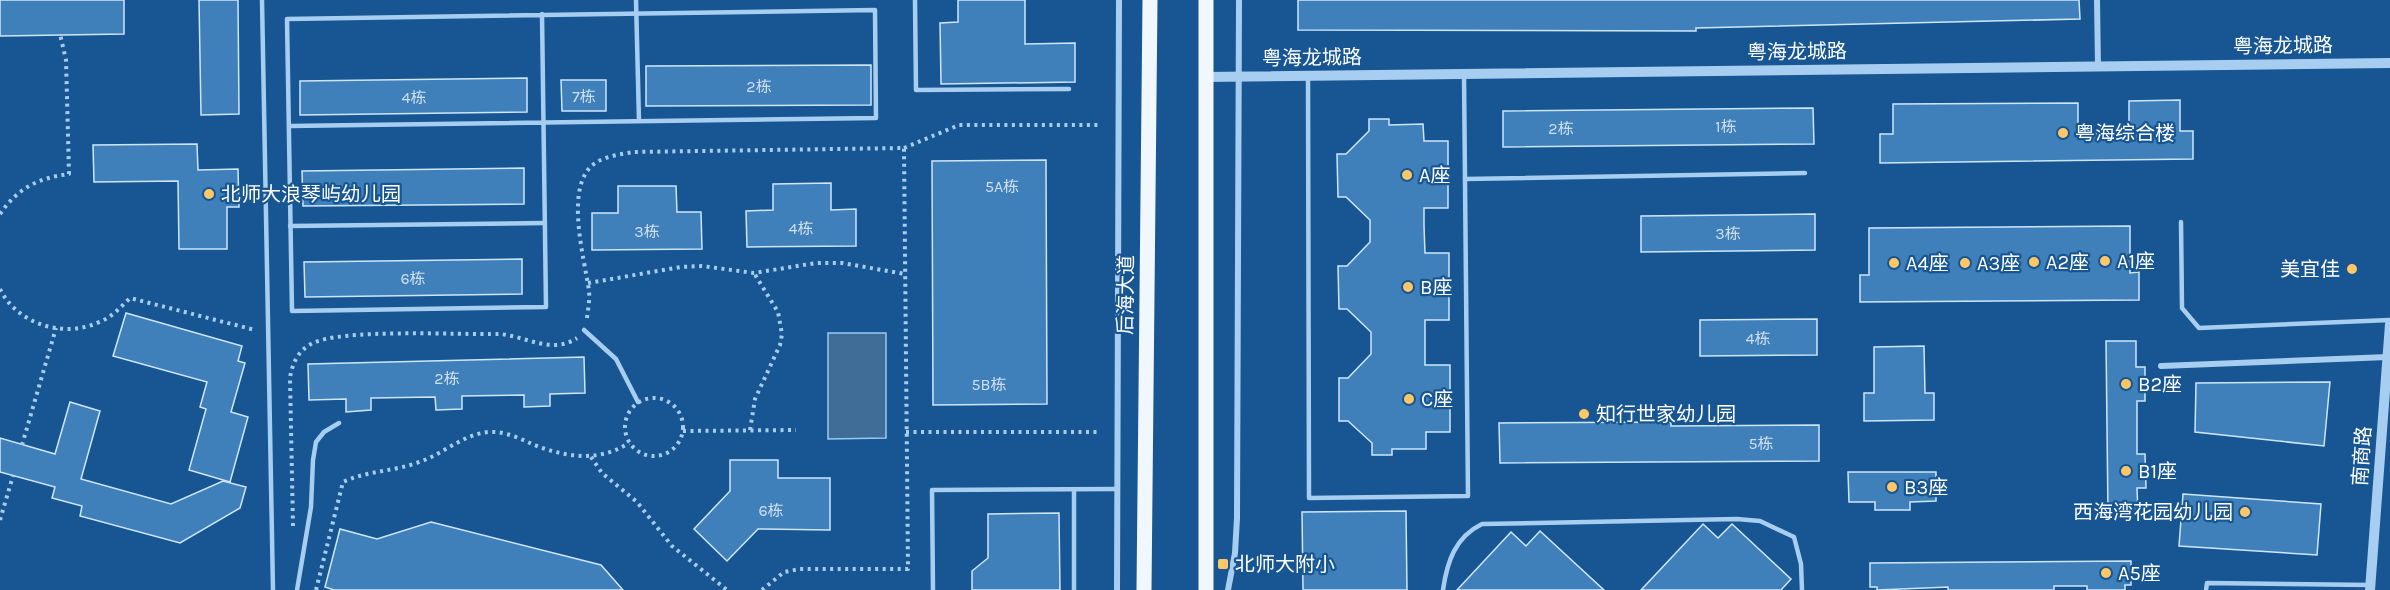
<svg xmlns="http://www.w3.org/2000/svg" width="2390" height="590" viewBox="0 0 2390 590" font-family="Karla,'Noto Sans SC',sans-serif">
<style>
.water{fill:#406d98;stroke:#99caf3;stroke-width:1.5}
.building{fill:#4080ba;stroke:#cee6fb;stroke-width:1.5}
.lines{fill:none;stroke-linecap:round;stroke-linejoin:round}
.path{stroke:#a7cef0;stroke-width:4;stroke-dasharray:3 4.5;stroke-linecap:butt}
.service{stroke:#a7cef0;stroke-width:4.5}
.minor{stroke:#a7cef0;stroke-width:6}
.tertiary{stroke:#a7cef0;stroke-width:10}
.primary{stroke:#f0f7ff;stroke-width:15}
.poi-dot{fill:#ffc766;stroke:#175693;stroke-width:2}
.labels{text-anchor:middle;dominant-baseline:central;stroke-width:4.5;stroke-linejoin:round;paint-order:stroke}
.number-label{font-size:16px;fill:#cfdfee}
.street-label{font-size:20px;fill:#fff;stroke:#175693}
.poi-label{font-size:20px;fill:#fff;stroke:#175693;text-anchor:start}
</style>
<rect width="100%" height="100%" fill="#175693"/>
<polygon class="water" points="828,333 886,333 886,438 828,439"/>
<g class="building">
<polygon points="0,0 124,0 124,34 0,36"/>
<polygon points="199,0 238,0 239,114 201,115"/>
<polygon points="958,0 1025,0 1025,44 1075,43 1075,82 941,84 940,23 958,22"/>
<polygon points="1298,0 2079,0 2080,19 1696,28 1696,31 1298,30"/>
<polygon points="871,65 871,105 646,106 646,66"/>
<polygon points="527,78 527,112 300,115 300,81"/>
<polygon points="561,80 606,80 606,111 562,111"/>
<polygon points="2180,100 2180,131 2193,131 2193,159 1880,163 1880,134 1893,134 1893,104 2078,103 2078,133 2116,133 2129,132 2129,101"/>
<polygon points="1813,108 1814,144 1503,147 1503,111"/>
<polygon points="1369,119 1389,119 1389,125 1423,124 1424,141 1448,141 1448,208 1424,208 1424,226 1425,253 1449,253 1449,320 1425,320 1425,365 1450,365 1450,432 1426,432 1426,449 1392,449 1392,455 1372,455 1372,443 1348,421 1339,421 1339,378 1348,378 1371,354 1371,332 1347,309 1339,309 1338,266 1347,266 1370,242 1370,220 1346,197 1338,197 1337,154 1346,154 1369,131"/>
<polygon points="197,144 198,170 238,169 239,207 227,207 227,249 179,249 178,181 94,182 93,145"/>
<polygon points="1046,160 1047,404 933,405 932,161"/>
<polygon points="524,168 524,204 303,206 302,171"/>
<polygon points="831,183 831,210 856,209 856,246 747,247 746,211 773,210 773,184"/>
<polygon points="618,186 676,186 677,212 701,212 702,249 592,250 592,213 618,213"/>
<polygon points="1815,214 1815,250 1641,252 1641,216"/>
<polygon points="2130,226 2130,273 2139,272 2139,300 1860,302 1860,275 1869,275 1869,228"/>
<polygon points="522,259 522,294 305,297 304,262"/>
<polygon points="126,313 242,346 238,361 245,363 231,412 248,417 230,482 189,470 206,409 200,407 207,382 113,356"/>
<polygon points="1817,319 1817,355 1700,356 1700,320"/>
<polygon points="2106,341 2136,341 2136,367 2145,367 2145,401 2137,401 2137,454 2145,454 2146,488 2137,488 2138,514 2108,514"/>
<polygon points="1924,346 1925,393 1934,393 1934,420 1864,421 1864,393 1874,393 1874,347"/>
<polygon points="584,357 585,393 550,394 550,406 524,407 524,395 462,396 462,409 436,410 435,397 371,398 371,410 346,412 346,399 309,400 308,364"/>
<polygon points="2330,382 2324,446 2195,432 2196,383"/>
<polygon points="70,402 100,411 81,479 171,504 223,481 246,487 240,508 180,543 80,516 82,506 52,498 55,487 0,472 0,438 55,454"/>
<polygon points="1671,422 1671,426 1819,425 1819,461 1500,463 1499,423"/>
<polygon points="730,460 778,460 778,478 830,478 830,530 758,529 727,561 694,529 730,491"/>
<polygon points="1848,472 1936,472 1936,501 1910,502 1910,510 1875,510 1875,502 1849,502"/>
<polygon points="2183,494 2321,504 2317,555 2179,546"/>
<polygon points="1406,511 1407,590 1303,590 1302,512"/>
<polygon points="1059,513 1060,590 972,590 972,571 988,558 988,514"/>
<polygon points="431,522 601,565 623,590 334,590 325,587 340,529 377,539"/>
<polygon points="1703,524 1718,538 1732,524 1791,579 1781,590 1641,590"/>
<polygon points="1540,531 1604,590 1457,590 1511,532 1526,546"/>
<polygon points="2131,561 2131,585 2125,585 2125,590 2087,590 2087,586 2054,586 2054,590 1948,590 1948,587 1877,590 1877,587 1870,587 1870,563"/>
</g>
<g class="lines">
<g class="path">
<polyline points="904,148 959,125 1099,125"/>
<path d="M0,214C18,188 38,178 69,174L66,60L60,34"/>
<polyline points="588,283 681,267 702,266 754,273 816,263 842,263 905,274"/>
<path d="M0,289C17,324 63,338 97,323C111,318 120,308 130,298L255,330"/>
<path d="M587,318C588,309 590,300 589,291C585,260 562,182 597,162C607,156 622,154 633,152L904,148L908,569H800L784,572L762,590"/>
<circle cx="654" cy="427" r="29"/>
<polyline points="750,430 755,399 780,345 782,334 778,312 754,273"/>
<polyline points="683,431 796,430"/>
<polyline points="906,432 1099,432"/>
<polyline points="22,445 56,328"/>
<polyline points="591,457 602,473 637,502 672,546 727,590"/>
<polyline points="0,520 13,476"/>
<path d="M293,526L290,378C292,364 298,351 311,344C339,328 460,335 499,334C526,336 552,355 577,338"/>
<path d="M316,590L343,482C369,470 394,472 422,461C444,453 464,434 489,432C504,431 519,438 532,444C564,457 598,463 629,443"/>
</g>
<g class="service">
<polyline points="262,0 273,590"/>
<polyline points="636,0 639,121"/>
<polyline points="915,0 916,90 1069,89"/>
<polyline points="1308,76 1309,498 1468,496 1464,74"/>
<path d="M289,126L876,118L875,10L287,19L292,311L546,307C545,209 543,112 542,14"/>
<polyline points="1465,179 1805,173"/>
<polyline points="2181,222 2182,308 2199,328 2390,320"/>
<polyline points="290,226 545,223"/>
<polyline points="584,330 616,359 638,402"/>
<polyline points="1074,490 1074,590"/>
<polyline points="297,590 311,507 313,460 316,442 324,432 339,423"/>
<polyline points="933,590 932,490 1117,489"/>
<path d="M1443,590C1447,562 1455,537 1482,524L1737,519L1760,521L1794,537L1801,564L1802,590"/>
<polyline points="2206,590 2207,583 2370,585"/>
</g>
<g class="minor">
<polyline points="2097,0 2098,67"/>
<polyline points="2161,366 2388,357"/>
<polyline points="1117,590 1119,0"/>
<polyline points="1228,590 1235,553 1237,518 1239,0"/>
</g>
<g class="tertiary">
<polyline points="1205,77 2390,63"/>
<polyline points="2370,590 2390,324"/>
</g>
<g class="primary">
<polyline points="1206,0 1206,590"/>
<polyline points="1144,590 1150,0"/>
</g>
</g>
<g class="poi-dot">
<circle cx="2063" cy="133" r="6"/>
<circle cx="1407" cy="175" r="6"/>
<circle cx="209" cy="194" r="6"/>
<circle cx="2105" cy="261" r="6"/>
<circle cx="2034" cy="262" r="6"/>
<circle cx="1894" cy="263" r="6"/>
<circle cx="1965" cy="263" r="6"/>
<circle cx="2352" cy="269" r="6"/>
<circle cx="1408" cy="287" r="6"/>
<circle cx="2126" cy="384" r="6"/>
<circle cx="1409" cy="399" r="6"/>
<circle cx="1584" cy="414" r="6"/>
<circle cx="2126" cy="471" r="6"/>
<circle cx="1892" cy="487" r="6"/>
<circle cx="2245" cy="512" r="6"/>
<rect x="1217" y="558" width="12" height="12" rx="3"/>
<circle cx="2106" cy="573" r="6"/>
</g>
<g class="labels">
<g class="number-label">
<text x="759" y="86">2栋</text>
<text x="584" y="96">7栋</text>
<text x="414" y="97">4栋</text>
<text x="1726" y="126">1栋</text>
<text x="1561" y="128">2栋</text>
<text x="1002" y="186">5A栋</text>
<text x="801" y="228">4栋</text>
<text x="647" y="231">3栋</text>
<text x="1728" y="233">3栋</text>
<text x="413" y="278">6栋</text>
<text x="1758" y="338">4栋</text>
<text x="447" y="378">2栋</text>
<text x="989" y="384">5B栋</text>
<text x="1761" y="443">5栋</text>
<text x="771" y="510">6栋</text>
</g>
<g class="street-label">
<text transform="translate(2283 46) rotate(-1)">粤海龙城路</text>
<text transform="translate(1797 52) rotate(-1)">粤海龙城路</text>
<text transform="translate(1312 58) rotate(-1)">粤海龙城路</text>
<text transform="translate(1126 295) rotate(-89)">后海大道</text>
<text transform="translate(2362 456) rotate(-86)">南商路</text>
</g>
<g class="poi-label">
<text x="2075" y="133">粤海综合楼</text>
<text x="1419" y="175">A座</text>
<text x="221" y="194">北师大浪琴屿幼儿园</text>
<text x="2117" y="261">A1座</text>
<text x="2046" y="262">A2座</text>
<text x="1906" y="263">A4座</text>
<text x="1977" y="263">A3座</text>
<text x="2340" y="269" text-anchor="end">美宜佳</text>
<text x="1420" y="287">B座</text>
<text x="2138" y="384">B2座</text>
<text x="1421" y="399">C座</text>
<text x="1596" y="414">知行世家幼儿园</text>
<text x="2138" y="471">B1座</text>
<text x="1904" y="487">B3座</text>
<text x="2233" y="512" text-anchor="end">西海湾花园幼儿园</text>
<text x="1235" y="564">北师大附小</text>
<text x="2118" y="573">A5座</text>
</g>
</g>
</svg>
